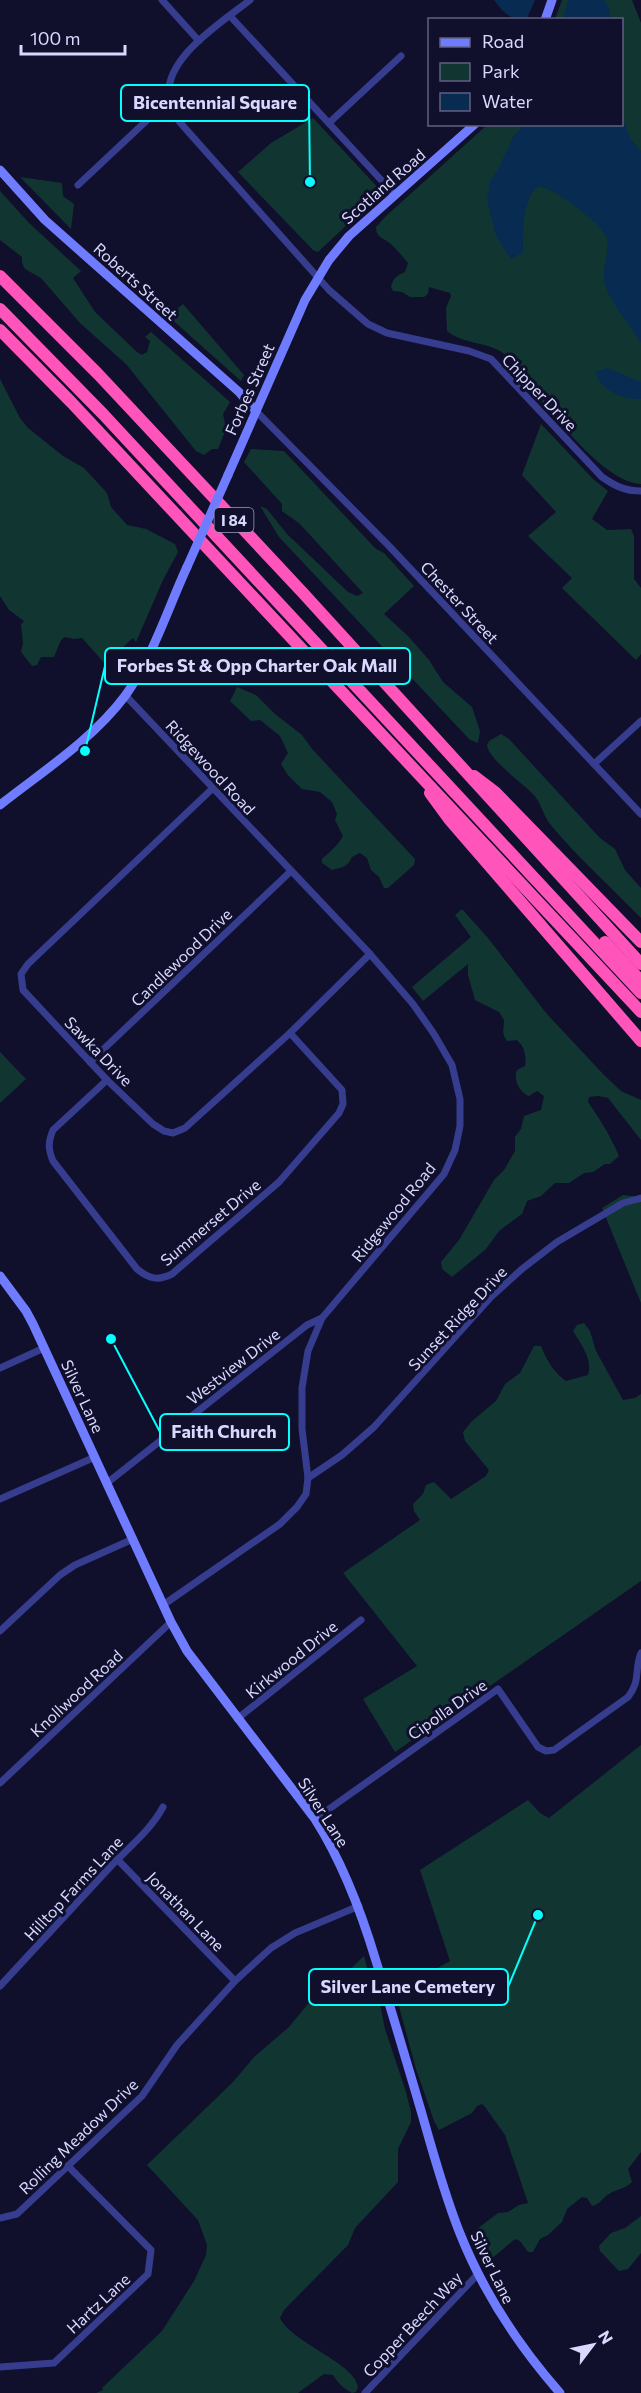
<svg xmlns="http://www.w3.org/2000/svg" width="641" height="2393" viewBox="0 0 641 2393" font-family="Commissioner,sans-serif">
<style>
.green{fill:#113631}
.water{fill:#082b51}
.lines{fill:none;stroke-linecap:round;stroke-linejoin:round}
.minor{stroke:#363c8e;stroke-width:7}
.secondary{stroke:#707cff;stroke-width:9}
.motorway{stroke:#ff54b9;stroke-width:12}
.secondary-bridge{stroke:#707cff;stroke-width:9}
.labels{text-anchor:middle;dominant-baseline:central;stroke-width:6;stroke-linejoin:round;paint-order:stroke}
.shield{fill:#100f2c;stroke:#9d9cc0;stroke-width:1.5}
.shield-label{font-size:15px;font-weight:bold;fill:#d9d9ff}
.street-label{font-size:16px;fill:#d9d9ff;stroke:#100f2c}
.leader{fill:none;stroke:#05fffc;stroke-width:2}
.callout-dot{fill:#05fffc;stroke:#100f2c;stroke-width:2}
.callout{fill:#100f2c;stroke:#05fffc;stroke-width:2}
.callout-label{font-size:18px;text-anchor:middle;font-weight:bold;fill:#d9d9ff}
</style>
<rect width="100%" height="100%" fill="#100f2c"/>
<g class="green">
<path d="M562,0H632L641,23V484C606,482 565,427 542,402L544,395C532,383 514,360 500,351C484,342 461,343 447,331L446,308L451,296L450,293L429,287L428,294L424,297H410L402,292L393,291L391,287C393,278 397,275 405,272L408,263C403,257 396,249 391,244C384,238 376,238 376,227L386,216L487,125L622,124V20L555,19Z"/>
<polygon points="313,118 382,192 318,252 313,250 238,172 271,143"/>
<polygon points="20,177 62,183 63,196 74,204 71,229"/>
<polygon points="0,191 29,223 81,271 73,278 95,312 137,352 142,355 147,352 150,341 145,337 151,332 230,402 223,414 226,429 218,449 212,449 204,455 196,451 126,364 80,323 41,278 25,269 22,263 22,257 0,240"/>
<polygon points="183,304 244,375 241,381 168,316"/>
<polygon points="0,379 20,418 28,428 63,456 84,468 107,493 111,507 127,525 146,529 175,544 178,552 163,580 136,642 133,638 122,648 114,666 106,665 82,638 74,639 65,637 61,640 54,657 41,657 37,665 32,666 21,652 23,643 21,625 24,621 9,610 0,596"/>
<polygon points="541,424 593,479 608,491 592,519 607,530 631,529 634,536 634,579 641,588 641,654 636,660 562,588 572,578 528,536 556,512 522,475"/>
<polygon points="251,449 284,451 376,549 384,553 414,586 384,614 408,636 429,660 443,682 472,707 480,731 478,743 470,740 279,537 260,506 267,509 287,534 348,592 357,596 363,593 300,524 282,511 282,504 244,462"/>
<path d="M237,687L256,695L275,714L302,735L313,750L415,859L414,865L388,888H384L379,877L371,870L367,858L360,853L352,857C347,868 342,867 332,870L322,863V859C330,852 338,845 343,836L335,820L337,814L332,802L320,792L302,789L287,774L281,764L288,753L280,736L260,720L251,721L230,701Z"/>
<path d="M501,734L509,739L600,838L615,849L625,870L641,888V918C611,887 577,857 550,824C543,815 541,803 534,795C524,784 488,759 487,745L489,741Z"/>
<path d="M462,909L488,938L546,1013L604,1075L621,1091L641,1100V1140L608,1098L599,1096L589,1097L588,1102C600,1119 611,1137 619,1156L610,1164H605L593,1172L584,1173L569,1183H555L541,1196L527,1201L522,1214L499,1231L486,1249L452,1277L442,1269L441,1262L459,1240L494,1180L504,1170L515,1151V1137L521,1129L524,1116L541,1110L544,1096L537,1091L529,1096C519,1092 513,1079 517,1070L525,1066C527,1057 524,1046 517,1040L507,1041C501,1033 504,1029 504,1020L499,1012L475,1000L468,975V964L423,1001L412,987L471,937L455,915Z"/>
<polygon points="0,1052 26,1079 0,1103"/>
<polygon points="623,1195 641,1197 641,1303 602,1208"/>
<path d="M584,1323L590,1331L596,1351L623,1400L635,1398L641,1394V1581L395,1752L363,1699L417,1666L343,1573L420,1520L414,1511L413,1504L423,1494L426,1485L434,1482L451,1499L486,1476L489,1470L465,1441L463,1432L472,1421L496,1401L505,1384L520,1373L534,1346H541C546,1359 554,1373 566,1381L588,1375C593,1360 581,1344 573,1331L577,1325Z"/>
<path d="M641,1745V2152L628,2169L632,2182C625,2189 617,2189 609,2194C602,2198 601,2204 592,2206L587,2198L582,2197L567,2209L562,2222L548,2235L540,2239L533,2252H528L520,2241L515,2239L490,2260L485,2261L481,2258L473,2232L498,2213L508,2212L519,2205L528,2203L505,2135L485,2107L482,2104L477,2106L472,2113L439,2130L434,2121L416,2069L395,1992L450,1961L420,1870L528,1800L540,1813L549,1818Z"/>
<path d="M364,1956L369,1975L377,1989L385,2029L406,2092L411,2112V2122L398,2149V2182L355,2228L348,2245L284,2310L280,2318C292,2343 355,2363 358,2387L356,2392L352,2393C343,2388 338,2383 333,2375L324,2374L298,2393H96L103,2390L102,2388L162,2331L194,2281L206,2255L207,2245L198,2220L147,2165L233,2082L254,2057L289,2027L312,1999L316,1991L337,1982Z"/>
<polygon points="641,2216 641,2253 628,2269 619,2271 600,2251 599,2246 611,2233 625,2228"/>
</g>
<g class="water">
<path d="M494,0H535L527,18C511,22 503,12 494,0Z"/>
<polygon points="568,0 604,0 609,8 611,19 563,19"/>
<path d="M622,118L631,140L641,151V343C629,323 613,307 605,285C601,271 609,253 607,239C604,226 564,197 552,191C548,189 543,188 539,186C522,197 523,235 523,252L511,259L496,236L487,200L490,181L498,170L513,137L523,125L622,124Z"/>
<path d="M607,368L641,382V399C625,401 598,389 596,372Z"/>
</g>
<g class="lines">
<g class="minor">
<polyline points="162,0 199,41"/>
<path d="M250,0C221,23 158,61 170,104C172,113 178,120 184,127L329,290L368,324L387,333L469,351L491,359L602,477C615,486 625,491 641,491"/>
<polyline points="230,16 395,195"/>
<polyline points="330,122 401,56"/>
<polyline points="78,185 160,108 169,102"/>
<polyline points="256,411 389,546 641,814"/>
<polyline points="125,695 370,954 413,1004 434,1034 452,1065 460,1099 460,1126 455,1150 444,1174 322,1318 308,1351 302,1388 302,1429 308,1478 306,1494 297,1507 280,1524 163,1605"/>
<polyline points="594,764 641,721"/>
<polyline points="213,788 28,964 21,974 23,990 107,1080 153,1124 164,1131 173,1133 185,1128 290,1033 370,954"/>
<polyline points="90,1062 290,872"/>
<path d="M107,1080L53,1130C48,1142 48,1149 53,1161L137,1269C149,1279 158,1281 172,1274L279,1182L339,1113L343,1104L342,1090L290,1033"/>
<polyline points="0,1368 44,1348"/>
<polyline points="308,1478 342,1455 374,1427 491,1297 522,1269 557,1242 623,1203 641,1198"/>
<polyline points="107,1483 307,1325 322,1318"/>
<polyline points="0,1499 95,1457"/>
<polyline points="0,1631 60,1575 75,1565 133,1539"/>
<polyline points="237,1719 361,1620"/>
<polyline points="0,1783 171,1622"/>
<path d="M315,1819L498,1689L538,1747L546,1751L554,1750L628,1697C641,1681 634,1670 641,1653"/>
<polyline points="117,1859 235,1981"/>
<path d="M0,1986C37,1946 74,1906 111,1866C129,1847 150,1831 163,1807"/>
<polyline points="0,2218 17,2214 142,2096 177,2045 235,1981 271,1948 295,1933 359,1906"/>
<polyline points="0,2367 54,2363 148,2274 151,2250 68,2166"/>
<polyline points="365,2393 478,2274"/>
</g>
<g class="secondary">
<polyline points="545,20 552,0"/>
<polyline points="0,170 45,220 239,392 256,411"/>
<polyline points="228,475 305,300 329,260 349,236 475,124"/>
<path d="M0,805C43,771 92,740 125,696C152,659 168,608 187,567"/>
<path d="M0,1276L26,1311L33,1324L171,1622L187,1651L315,1819C343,1863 361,1911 376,1961C392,2012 407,2063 422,2114C433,2153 444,2193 459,2231C483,2292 517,2344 560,2393"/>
</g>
<g class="motorway">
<polyline points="0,276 98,374 303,593 641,964"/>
<polyline points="0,309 103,414 641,993"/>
<polyline points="0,330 71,402 641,1012"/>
<polyline points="474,776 495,792 641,942"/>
<polyline points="430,793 449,819 641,1041"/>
<polyline points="605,942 641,981"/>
</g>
<polyline class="secondary-bridge" points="187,567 228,475"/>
</g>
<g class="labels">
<rect class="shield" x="214.5" y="508" width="39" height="24" rx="4.5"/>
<g class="shield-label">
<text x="234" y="520">I 84</text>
</g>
<g class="street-label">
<text transform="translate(383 186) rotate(-41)">Scotland Road</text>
<text transform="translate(136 281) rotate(42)">Roberts Street</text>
<text transform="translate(249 389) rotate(-66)">Forbes Street</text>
<text transform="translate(540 392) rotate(46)">Chipper Drive</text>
<text transform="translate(460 602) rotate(47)">Chester Street</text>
<text transform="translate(211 767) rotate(47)">Ridgewood Road</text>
<text transform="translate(181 957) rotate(-44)">Candlewood Drive</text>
<text transform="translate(99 1051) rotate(46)">Sawka Drive</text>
<text transform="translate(393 1212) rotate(-51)">Ridgewood Road</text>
<text transform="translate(210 1222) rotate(-40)">Summerset Drive</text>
<text transform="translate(457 1318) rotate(-47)">Sunset Ridge Drive</text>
<text transform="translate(233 1366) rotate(-38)">Westview Drive</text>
<text transform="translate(83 1396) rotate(65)">Silver Lane</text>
<text transform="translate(291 1659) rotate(-39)">Kirkwood Drive</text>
<text transform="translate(76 1693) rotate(-43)">Knollwood Road</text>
<text transform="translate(447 1709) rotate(-35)">Cipolla Drive</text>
<text transform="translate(324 1812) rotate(57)">Silver Lane</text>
<text transform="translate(73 1888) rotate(-47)">Hilltop Farms Lane</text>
<text transform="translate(186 1911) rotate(46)">Jonathan Lane</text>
<text transform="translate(78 2136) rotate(-44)">Rolling Meadow Drive</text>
<text transform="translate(493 2267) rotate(64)">Silver Lane</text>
<text transform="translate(98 2303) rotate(-43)">Hartz Lane</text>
<text transform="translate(412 2324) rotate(-47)">Copper Beech Way</text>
</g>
</g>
<path class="leader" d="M310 182L309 103M85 751L105 666M111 1339L160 1432M538 1915L508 1987"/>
<g class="callout-dot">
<circle cx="310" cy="182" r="6"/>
<circle cx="85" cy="751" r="6"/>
<circle cx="111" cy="1339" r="6"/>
<circle cx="538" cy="1915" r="6"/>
</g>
<g class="callout">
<rect x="121" y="85" width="188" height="36" rx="6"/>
<rect x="105" y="648" width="305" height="36" rx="6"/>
<rect x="160" y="1414" width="129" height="36" rx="6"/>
<rect x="309" y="1969" width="199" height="36" rx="6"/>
</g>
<g class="callout-label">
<text x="215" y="109">Bicentennial Square</text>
<text x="257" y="672">Forbes St &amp; Opp Charter Oak Mall</text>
<text x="224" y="1438">Faith Church</text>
<text x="408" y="1993">Silver Lane Cemetery</text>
</g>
<rect x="428" y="18" width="195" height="108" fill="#100f2c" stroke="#606080" stroke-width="1.5"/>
<rect x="440" y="38" width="30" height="9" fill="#707cff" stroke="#606080" stroke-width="1.5"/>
<text x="482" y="48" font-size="18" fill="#d9d9ff">Road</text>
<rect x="440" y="63" width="30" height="18" fill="#113631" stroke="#606080" stroke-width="1.5"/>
<text x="482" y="78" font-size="18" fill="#d9d9ff">Park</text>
<rect x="440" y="93" width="30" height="18" fill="#082b51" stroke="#606080" stroke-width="1.5"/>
<text x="482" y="108" font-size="18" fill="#d9d9ff">Water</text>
<g transform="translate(593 2345) rotate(58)" stroke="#100f2c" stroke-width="4.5" paint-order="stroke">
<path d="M0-4.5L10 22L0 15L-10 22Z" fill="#d9d9ff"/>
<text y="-9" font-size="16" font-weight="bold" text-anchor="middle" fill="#d9d9ff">N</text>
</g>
<path d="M21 45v9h104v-9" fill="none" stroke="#d9d9ff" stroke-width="3"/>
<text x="30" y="45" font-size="18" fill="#d9d9ff" stroke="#100f2c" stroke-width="4.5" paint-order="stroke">100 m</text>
</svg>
